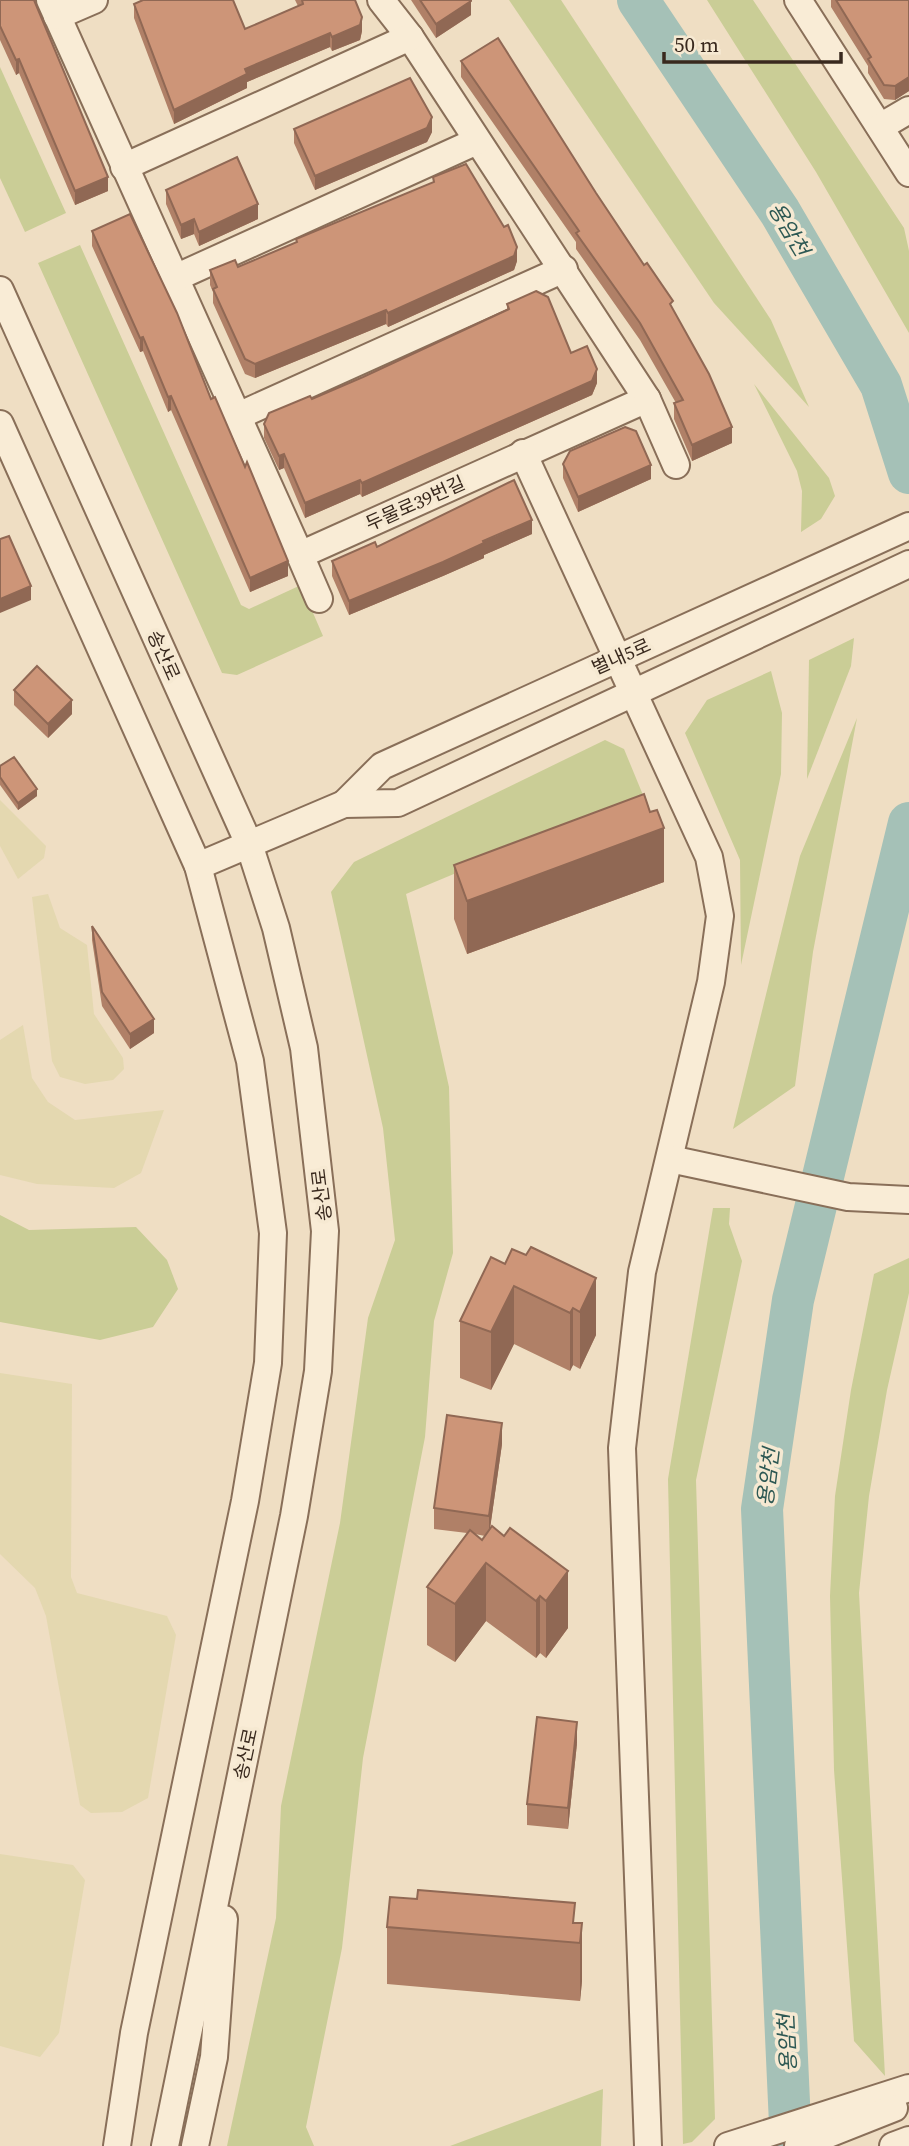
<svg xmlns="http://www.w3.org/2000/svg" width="909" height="2146" viewBox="0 0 909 2146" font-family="'Source Serif 4','Noto Sans KR',serif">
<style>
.farmland{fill:#e4d8b0}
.green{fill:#cacd96}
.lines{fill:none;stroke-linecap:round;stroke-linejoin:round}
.river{stroke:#a5c1b7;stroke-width:42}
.minor-casing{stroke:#896f59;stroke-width:30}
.minor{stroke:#f9ecd6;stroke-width:26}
.wall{fill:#b08067;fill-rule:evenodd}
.shaded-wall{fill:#906854}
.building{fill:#cd9578;stroke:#906854;stroke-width:2}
.labels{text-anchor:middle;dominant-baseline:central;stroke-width:7;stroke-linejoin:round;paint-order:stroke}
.street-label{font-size:19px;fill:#39291e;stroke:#f6e9d2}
.water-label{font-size:21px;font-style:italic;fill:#2d5853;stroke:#f6e9d2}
</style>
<rect width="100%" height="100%" fill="#efdec3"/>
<g class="farmland">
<polygon points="0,800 46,846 44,858 18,879 0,846"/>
<polygon points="48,894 60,928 87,945 94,1014 123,1058 124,1069 113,1080 85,1084 60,1077 52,1061 32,897"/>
<polygon points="23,1025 32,1078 48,1102 75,1120 164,1110 141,1173 114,1188 37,1184 0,1175 0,1040"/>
<polygon points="0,1373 72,1384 71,1577 77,1593 167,1616 176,1635 148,1798 122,1812 91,1813 80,1805 46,1616 35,1588 0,1554"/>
<polygon points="0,1854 73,1865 85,1880 59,2033 40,2057 0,2046"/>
</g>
<g class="green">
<polygon points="509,0 561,0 771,320 809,407 714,303"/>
<polygon points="707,0 753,0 904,228 909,251 909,333 816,172"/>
<polygon points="0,67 66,213 25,232 0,178"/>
<polygon points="80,245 241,605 249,609 301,585 323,636 237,675 222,673 38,263"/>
<polygon points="754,384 829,478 835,496 821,519 801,532 802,491 797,471"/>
<polygon points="854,638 851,666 807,779 809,660"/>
<polygon points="771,671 782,713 781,774 741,965 740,860 685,733 707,700"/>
<polygon points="857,718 813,952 795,1086 733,1129 800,856"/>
<polygon points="605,740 624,749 643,795 406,894 449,1087 453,1253 434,1321 425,1437 363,1758 342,1948 306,2127 314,2146 227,2146 276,1918 281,1806 340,1523 368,1318 395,1240 383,1128 331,892 354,862"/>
<polygon points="713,1208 730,1208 729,1224 742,1261 696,1480 715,2119 692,2142 683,2144 668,1479"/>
<polygon points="0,1215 29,1230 136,1227 167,1260 178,1289 153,1327 100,1340 0,1322"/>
<polygon points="909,1258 909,1293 887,1390 869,1496 859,1593 885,2076 854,2041 834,1770 830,1596 835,1496 851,1390 874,1274"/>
<polygon points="603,2089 601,2146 450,2146"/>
</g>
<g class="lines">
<g class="river">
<polyline points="638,0 780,212 881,385 909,473"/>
<polyline points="791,2146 762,1509 793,1300 909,823"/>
</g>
<defs>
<g id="minor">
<polyline points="50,0 300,555 647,399 410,37 381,0"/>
<polyline points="798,0 909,173"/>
<polyline points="57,16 94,0"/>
<polyline points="880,127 909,110"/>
<polyline points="124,167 410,37"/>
<polyline points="175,278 477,141"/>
<polyline points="0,290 249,844 276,928 304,1048 325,1231 318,1371 294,1516 165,2146"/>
<polyline points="647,399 676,465"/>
<polyline points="238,416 564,269"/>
<polyline points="0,424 198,866 250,1061 273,1233 268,1363 245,1501 134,2033 117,2146"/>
<polyline points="523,453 709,857 720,916 711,982 642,1272 622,1448 648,2146"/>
<polyline points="300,555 319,599"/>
<polyline points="344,804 382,766 909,526"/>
<polyline points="198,866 344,804 398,803 909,564"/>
<polyline points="670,1159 848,1197 909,1200"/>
<polyline points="195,2146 214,2057 224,1919"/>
<polyline points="728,2146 909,2088"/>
<polyline points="798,2146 894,2108"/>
<polyline points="893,2146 909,2140"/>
</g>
</defs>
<use href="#minor" class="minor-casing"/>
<use href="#minor" class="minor"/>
</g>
<g class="wall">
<polygon points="0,0 108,191 75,205 19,73 16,75 0,40"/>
<polygon points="295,0 355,0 362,31 360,40 332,51 330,47 247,82 247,88 174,124 134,18 134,4 245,29 298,6"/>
<polygon points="411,0 471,0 471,15 436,38"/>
<polygon points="831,0 909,0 909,91 895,100 884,99 868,73 868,66 831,7"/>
<polygon points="461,61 596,193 673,310 732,443 692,461 674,419 674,403 676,403 640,340 576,249 576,242 461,77"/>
<polygon points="294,129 432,132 427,142 315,190 294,143"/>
<polygon points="433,177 517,261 514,270 388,327 386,324 255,378 245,374 213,303 213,292 210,285 210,270 238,267 296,243 296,239 433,182"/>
<polygon points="166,190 258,219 199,246 194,234 181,239 166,204"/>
<polygon points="92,231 211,399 288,576 250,592 171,410 168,412 143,351 140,352 92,246"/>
<polygon points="507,304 571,353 597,383 592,395 362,497 360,494 305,518 284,468 279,470 264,438 264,424 312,399 363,377 507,310"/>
<polygon points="563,464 651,479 578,512 563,478"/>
<polygon points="532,534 484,555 484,558 443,576 349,615 332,576 332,561 377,547"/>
<polygon points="14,690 72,714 48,738 14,705"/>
<polygon points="0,766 37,796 18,810 0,785"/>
<polygon points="454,865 664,882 467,954 454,919"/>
<polygon points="92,926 154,1033 130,1049 102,1006 92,940"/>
<polygon points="526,1255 596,1278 596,1335 580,1369 573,1365 570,1371 514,1344 491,1390 460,1378 460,1321 505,1264"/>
<path d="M502,1444L490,1528L568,1628L546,1658L540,1653L536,1658L486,1621L455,1662L427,1645V1587L467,1533L434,1529V1508ZM475,1534L485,1536L482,1540Z"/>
<polygon points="577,1743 568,1829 527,1825 527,1804"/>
<polygon points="582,1923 582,1981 580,2001 387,1984 387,1927"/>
</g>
<g class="shaded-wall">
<polygon points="471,1 471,15 436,38 436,24"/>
<polygon points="362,17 362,31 360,40 332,51 332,37"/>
<polygon points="330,33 330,47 247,82 247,88 174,124 174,110 245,69"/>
<polygon points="19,59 19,73 16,75 16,60"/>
<polygon points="909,77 909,91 895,100 895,86"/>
<polygon points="432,117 432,132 427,142 315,190 315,176"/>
<polygon points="108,177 108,191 75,205 75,191"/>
<polygon points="258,204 258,219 199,246 199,232"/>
<polygon points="194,219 194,234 181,239 181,225"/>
<polygon points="517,247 517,261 514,270 388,327 388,313"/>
<polygon points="386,310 386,324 255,378 255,364"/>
<polygon points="143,337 143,351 140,352 140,338"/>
<polygon points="597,369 597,383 592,395 362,497 362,483"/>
<polygon points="171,396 171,410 168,412 168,397"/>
<polygon points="732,427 732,443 692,461 692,445"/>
<polygon points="284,454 284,468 279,470 279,456"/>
<polygon points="651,465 651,479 578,512 578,497"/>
<polygon points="360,480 360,494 305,518 305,503"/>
<polygon points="532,520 532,534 484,555 484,558 443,576 349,615 349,601"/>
<polygon points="288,561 288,576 250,592 250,578"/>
<polygon points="31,586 31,600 0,613 0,599"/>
<polygon points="72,700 72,714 48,738 48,724"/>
<polygon points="37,789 37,796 18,810 18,803"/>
<polygon points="664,828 664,882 467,954 467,901"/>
<polygon points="154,1019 154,1033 130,1049 130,1034"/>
<polygon points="596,1278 596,1335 580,1369 580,1312"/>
<polygon points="514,1286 514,1344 491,1390 491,1332"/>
<polygon points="573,1308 573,1365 570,1371 570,1313"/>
<polygon points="502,1423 502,1444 489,1536 489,1516"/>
<polygon points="486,1563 486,1621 455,1662 455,1604"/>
<polygon points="568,1571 568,1628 546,1658 546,1601"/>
<polygon points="540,1596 540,1653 536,1658 536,1601"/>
<polygon points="577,1722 577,1743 568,1829 568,1808"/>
<polygon points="582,1923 582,1981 580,2001 580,1943"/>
</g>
<g class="building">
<polygon points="0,0 34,0 108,177 75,191 19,59 16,60 0,26"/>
<polygon points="143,0 233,0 245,29 303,4 302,0 355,0 362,17 360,25 332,37 330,33 245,69 247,74 174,110 134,4"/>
<polygon points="420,0 471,0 471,1 436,24"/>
<polygon points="836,0 909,0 909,77 895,86 884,85 868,59 871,57"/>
<polygon points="498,38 596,193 644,265 647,263 673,301 670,304 709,374 732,427 692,445 674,403 683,400 640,323 576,233 579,231 461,61"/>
<polygon points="410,78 432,117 427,128 315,176 294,129"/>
<polygon points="237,157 258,204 199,232 194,219 181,225 166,190"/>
<polygon points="466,164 504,227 508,225 517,247 514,256 388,313 386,310 255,364 245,359 213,289 217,287 210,270 235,260 238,267 297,242 296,239 434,182 433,177"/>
<polygon points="130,214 177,313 211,399 215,397 245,467 247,462 288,561 250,578 171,396 168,397 143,337 140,338 92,231"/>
<polygon points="536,291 548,297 571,353 587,346 597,369 592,381 362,483 360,480 305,503 284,454 279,456 264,424 269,413 310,396 312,399 363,377 509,309 507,304"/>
<polygon points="625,427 636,431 651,465 578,497 563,464 570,451"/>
<polygon points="514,480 532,520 483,541 484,543 443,562 349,601 332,561 375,542 377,547"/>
<polygon points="9,536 31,586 0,599 0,539"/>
<polygon points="37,666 72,700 48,724 14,690"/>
<polygon points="14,757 37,789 18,803 0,777 0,766"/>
<polygon points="644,794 650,812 657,810 664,828 467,901 454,865"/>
<polygon points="92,926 154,1019 130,1034 102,992"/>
<polygon points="531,1247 596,1278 580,1312 573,1308 570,1313 514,1286 491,1332 460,1321 491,1257 505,1264 512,1249 526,1255"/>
<polygon points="447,1415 502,1423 489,1516 434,1508"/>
<polygon points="492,1526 504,1536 510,1528 568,1571 546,1601 540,1596 536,1601 486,1563 455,1604 427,1587 470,1530 482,1540"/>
<polygon points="537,1717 577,1722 568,1808 527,1804"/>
<polygon points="418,1890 575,1903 573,1923 582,1923 580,1943 387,1927 390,1897 417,1899"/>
</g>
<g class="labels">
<g class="street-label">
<text transform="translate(415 503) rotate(-24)">두물로39번길</text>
<text transform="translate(164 655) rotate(66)">송산로</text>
<text transform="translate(621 656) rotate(-24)">별내5로</text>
<text transform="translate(321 1195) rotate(-97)">송산로</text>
<text transform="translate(245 1754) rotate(-78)">송산로</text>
</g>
<g class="water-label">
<text transform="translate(789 229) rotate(59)">용암천</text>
<text transform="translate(768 1477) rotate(-83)">용암천</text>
<text transform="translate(787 2043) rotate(-93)">용암천</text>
</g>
</g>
<path d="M664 52v10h177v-10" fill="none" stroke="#39291e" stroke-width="3.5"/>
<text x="674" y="52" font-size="21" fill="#39291e" stroke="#f6e9d2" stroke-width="5" paint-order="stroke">50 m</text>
</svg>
